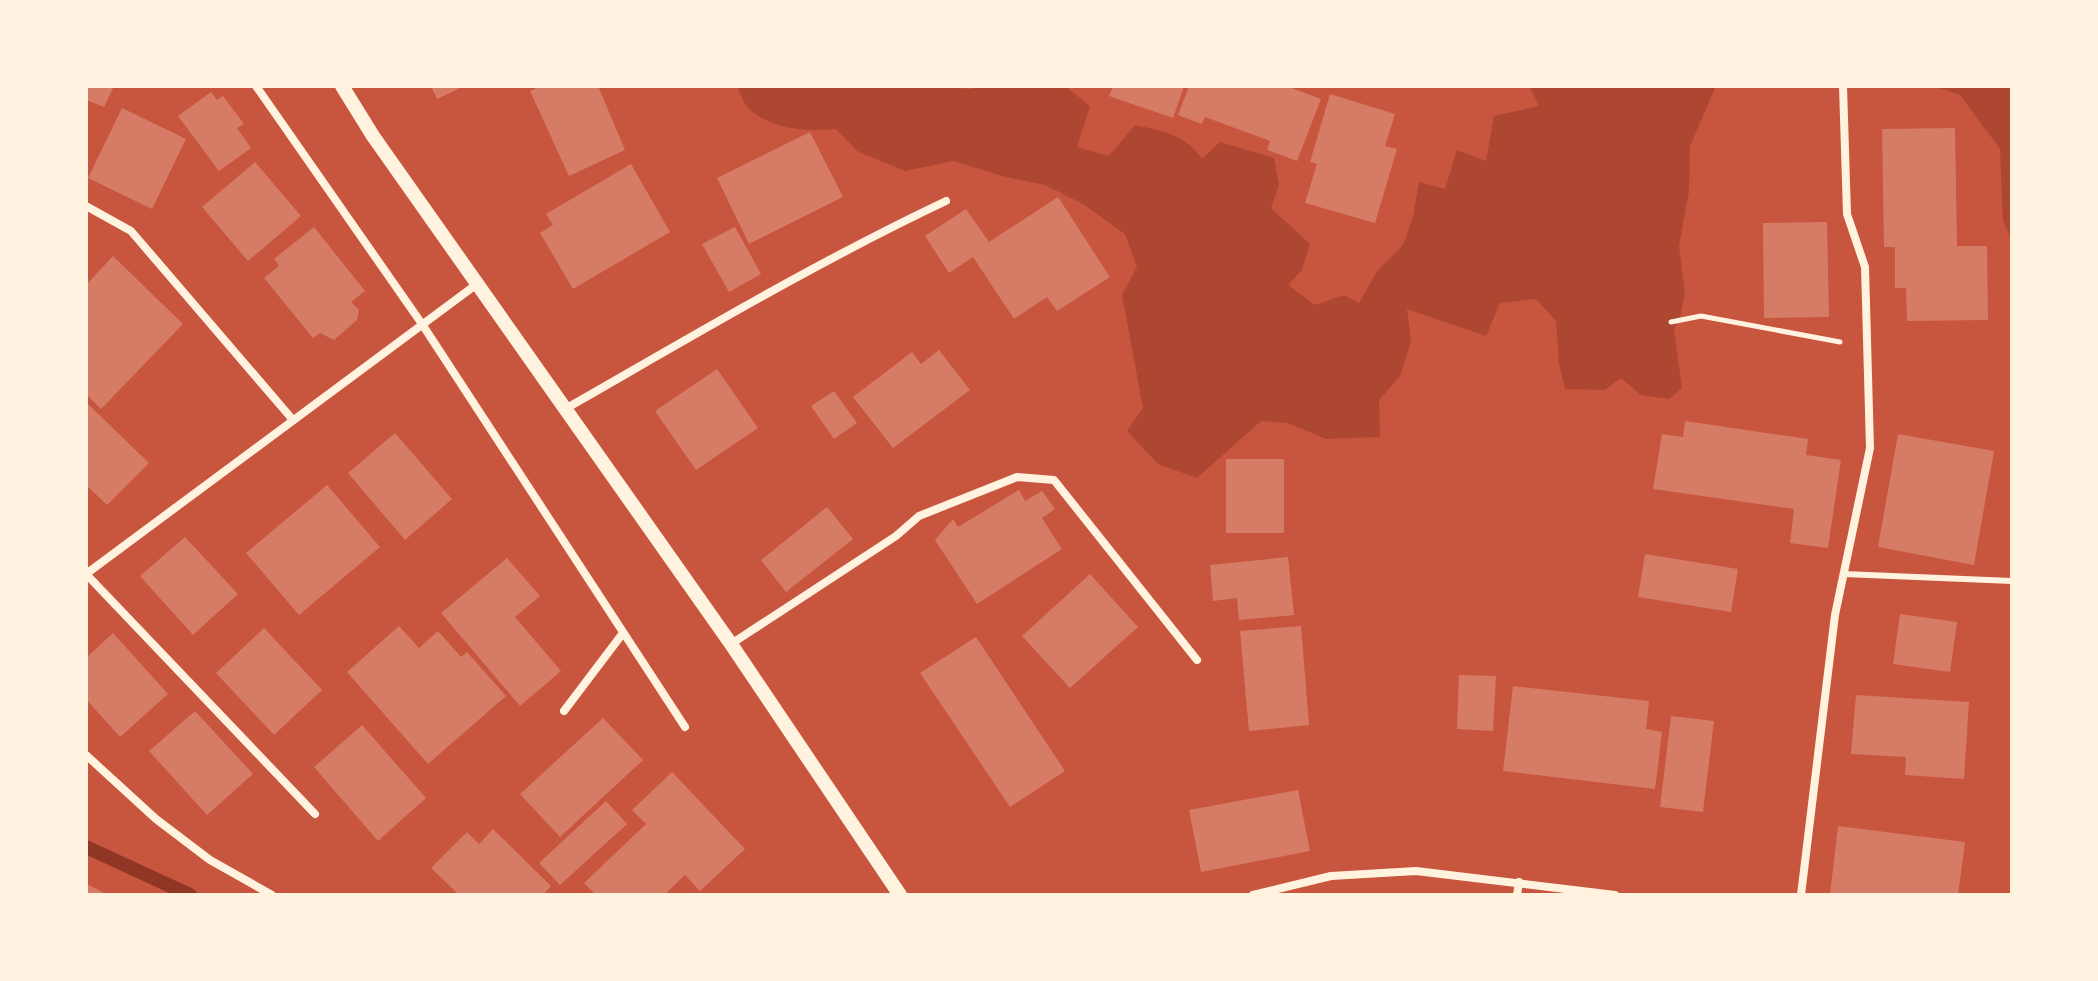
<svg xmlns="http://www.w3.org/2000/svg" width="2098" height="981" viewBox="0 0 2098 981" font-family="Commissioner,sans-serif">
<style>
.green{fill:#ae4732}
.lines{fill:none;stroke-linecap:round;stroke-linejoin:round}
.stream{stroke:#8f3625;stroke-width:14}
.building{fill:#d67c66}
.path{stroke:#fff3e0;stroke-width:5}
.service{stroke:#fff3e0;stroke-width:6}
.minor{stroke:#fff3e0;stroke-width:8}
.tertiary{stroke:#fff3e0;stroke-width:14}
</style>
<rect width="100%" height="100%" fill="#c8553d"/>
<g class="green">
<path d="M737,86H920L972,89L978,86H1065L1090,106L1077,147L1109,156L1135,125C1163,131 1185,134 1202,159L1220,142L1274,158L1279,185L1271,208L1310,244L1302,270L1288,285L1315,305L1344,295L1359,303L1378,270L1403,245L1413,217L1419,182L1445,189L1457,150L1486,161L1494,116L1539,106L1529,86H1716L1690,146L1689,191L1679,246L1685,294L1680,317L1674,330L1682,388L1669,399L1641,395L1621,378L1605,390L1565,389L1559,363L1556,321L1536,299L1500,303L1486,336L1407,309L1411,342L1400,376L1379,400L1380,437L1326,439L1288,423L1261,421L1197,478L1158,464L1127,431L1143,408L1122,295L1137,267L1125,234L1083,204L1045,185L1006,177L953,161L905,171L857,151L836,129C807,132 773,130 749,109C744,104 740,93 737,86Z"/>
<polygon points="1933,86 2012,86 2012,240 2003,221 2000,149 1960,95"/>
</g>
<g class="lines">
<polyline class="stream" points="86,847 190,895"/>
</g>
<g class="building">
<polygon points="86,86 114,86 104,107 86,100"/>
<polygon points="431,86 464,86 437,99"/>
<polygon points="541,86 598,86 625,150 569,176 530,91"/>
<polygon points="1113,86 1184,86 1173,118 1109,96"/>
<polygon points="1189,86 1286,86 1321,99 1297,161 1267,150 1270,141 1205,117 1202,124 1178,115"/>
<polygon points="211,92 217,100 223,96 244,124 237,128 251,148 219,171 178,116"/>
<polygon points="1330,94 1395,114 1385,146 1397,149 1375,223 1305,203 1317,164 1310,162"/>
<polygon points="122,108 186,139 152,209 88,178"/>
<polygon points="1955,128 1957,246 1987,246 1988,320 1907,321 1906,288 1895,288 1895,247 1884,247 1882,129"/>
<polygon points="810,132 843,197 749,244 717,178"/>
<polygon points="255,162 301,216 248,261 202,207"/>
<polygon points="631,164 670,232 573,289 540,233 553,225 546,214"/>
<polygon points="1058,197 1110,277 1057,311 1047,297 1014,319 973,257 949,273 925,236 966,209 989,242"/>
<polygon points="1827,222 1829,317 1764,318 1763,223"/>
<polygon points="314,227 365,291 351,302 359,310 357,320 334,340 320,333 313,338 264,278 279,266 274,259"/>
<polygon points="735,227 761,274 729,292 702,244"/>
<polygon points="113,256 183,324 101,409 86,394 86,285"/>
<polygon points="939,350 970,390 893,448 853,397 912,352 921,364"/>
<polygon points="717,369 758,428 696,470 655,411"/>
<polygon points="834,391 857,423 834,439 811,406"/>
<polygon points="89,405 149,463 107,505 86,485 86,409"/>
<polygon points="1685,421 1808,439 1806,455 1841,460 1828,548 1790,543 1794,509 1653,489 1662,434 1683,437"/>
<polygon points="395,433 452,499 405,540 348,473"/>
<polygon points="1898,434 1994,451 1974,565 1878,547"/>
<rect x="1226" y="459" width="58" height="74"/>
<polygon points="327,485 380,547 299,615 246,553"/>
<polygon points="1019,490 1025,501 1042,491 1055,509 1042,518 1062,549 977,604 935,540 953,519 958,527"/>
<polygon points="827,507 853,539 786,592 761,560"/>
<polygon points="185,537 238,594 193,635 140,576"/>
<polygon points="1645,554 1738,569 1731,612 1638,597"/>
<polygon points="1288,557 1294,615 1239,620 1237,598 1213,601 1210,565"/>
<polygon points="507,558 540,596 515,617 561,671 520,706 441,613"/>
<polygon points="1090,574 1138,627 1070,688 1022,636"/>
<polygon points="1900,614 1957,622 1950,672 1893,664"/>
<polygon points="399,626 419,648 438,631 461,657 467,652 506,696 428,764 347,672"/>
<polygon points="1301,626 1309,725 1249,731 1240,631"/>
<polygon points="264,628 322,690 274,735 216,673"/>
<polygon points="113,633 168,694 120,737 86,699 86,658"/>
<polygon points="976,637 1065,771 1010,807 920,673"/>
<polygon points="1459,675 1496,676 1493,731 1457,729"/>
<polygon points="1513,686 1649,701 1646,729 1662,732 1655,789 1503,771"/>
<polygon points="1856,695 1969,702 1964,779 1905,775 1906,757 1851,754"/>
<polygon points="195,711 253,774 207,815 149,751"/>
<polygon points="1671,716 1714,721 1703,812 1660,807"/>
<polygon points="603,718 643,760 560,837 520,794"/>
<polygon points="362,725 426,798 378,841 314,767"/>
<polygon points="672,772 745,849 700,891 685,875 664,895 596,895 584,883 646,824 632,810"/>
<polygon points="1298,790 1310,851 1201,872 1189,810"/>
<polygon points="606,801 627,824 560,885 539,863"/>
<polygon points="1838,826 1965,842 1958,895 1830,894"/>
<polygon points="493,829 551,886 543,895 459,895 431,868 467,832 479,844"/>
<polygon points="86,884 103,892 101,895 86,895"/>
</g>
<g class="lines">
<polyline class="path" points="1671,322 1701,316 1840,342"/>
<polyline class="service" points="1844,574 2012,581"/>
<g class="minor">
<polyline points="256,86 422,324 685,727"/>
<polyline points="86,206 131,231 293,420"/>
<path d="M565,409C691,337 815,263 946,201"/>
<polyline points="86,574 477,284"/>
<polyline points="87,575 315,814"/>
<polyline points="731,644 896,536 919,516 1017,477 1054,480 1197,660"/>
<polyline points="564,711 623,633"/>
<polyline points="86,755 156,819 210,860 272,895"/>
<polyline points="1253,895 1331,876 1416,871 1615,895"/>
<polyline points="1517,895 1519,882"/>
<polyline points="1801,895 1835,615 1870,448 1865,267 1847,214 1843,86"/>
</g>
<polyline class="tertiary" points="342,86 373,136 731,644 900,895"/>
</g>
<rect width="2098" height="981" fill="none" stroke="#fff3e0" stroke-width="176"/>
</svg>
